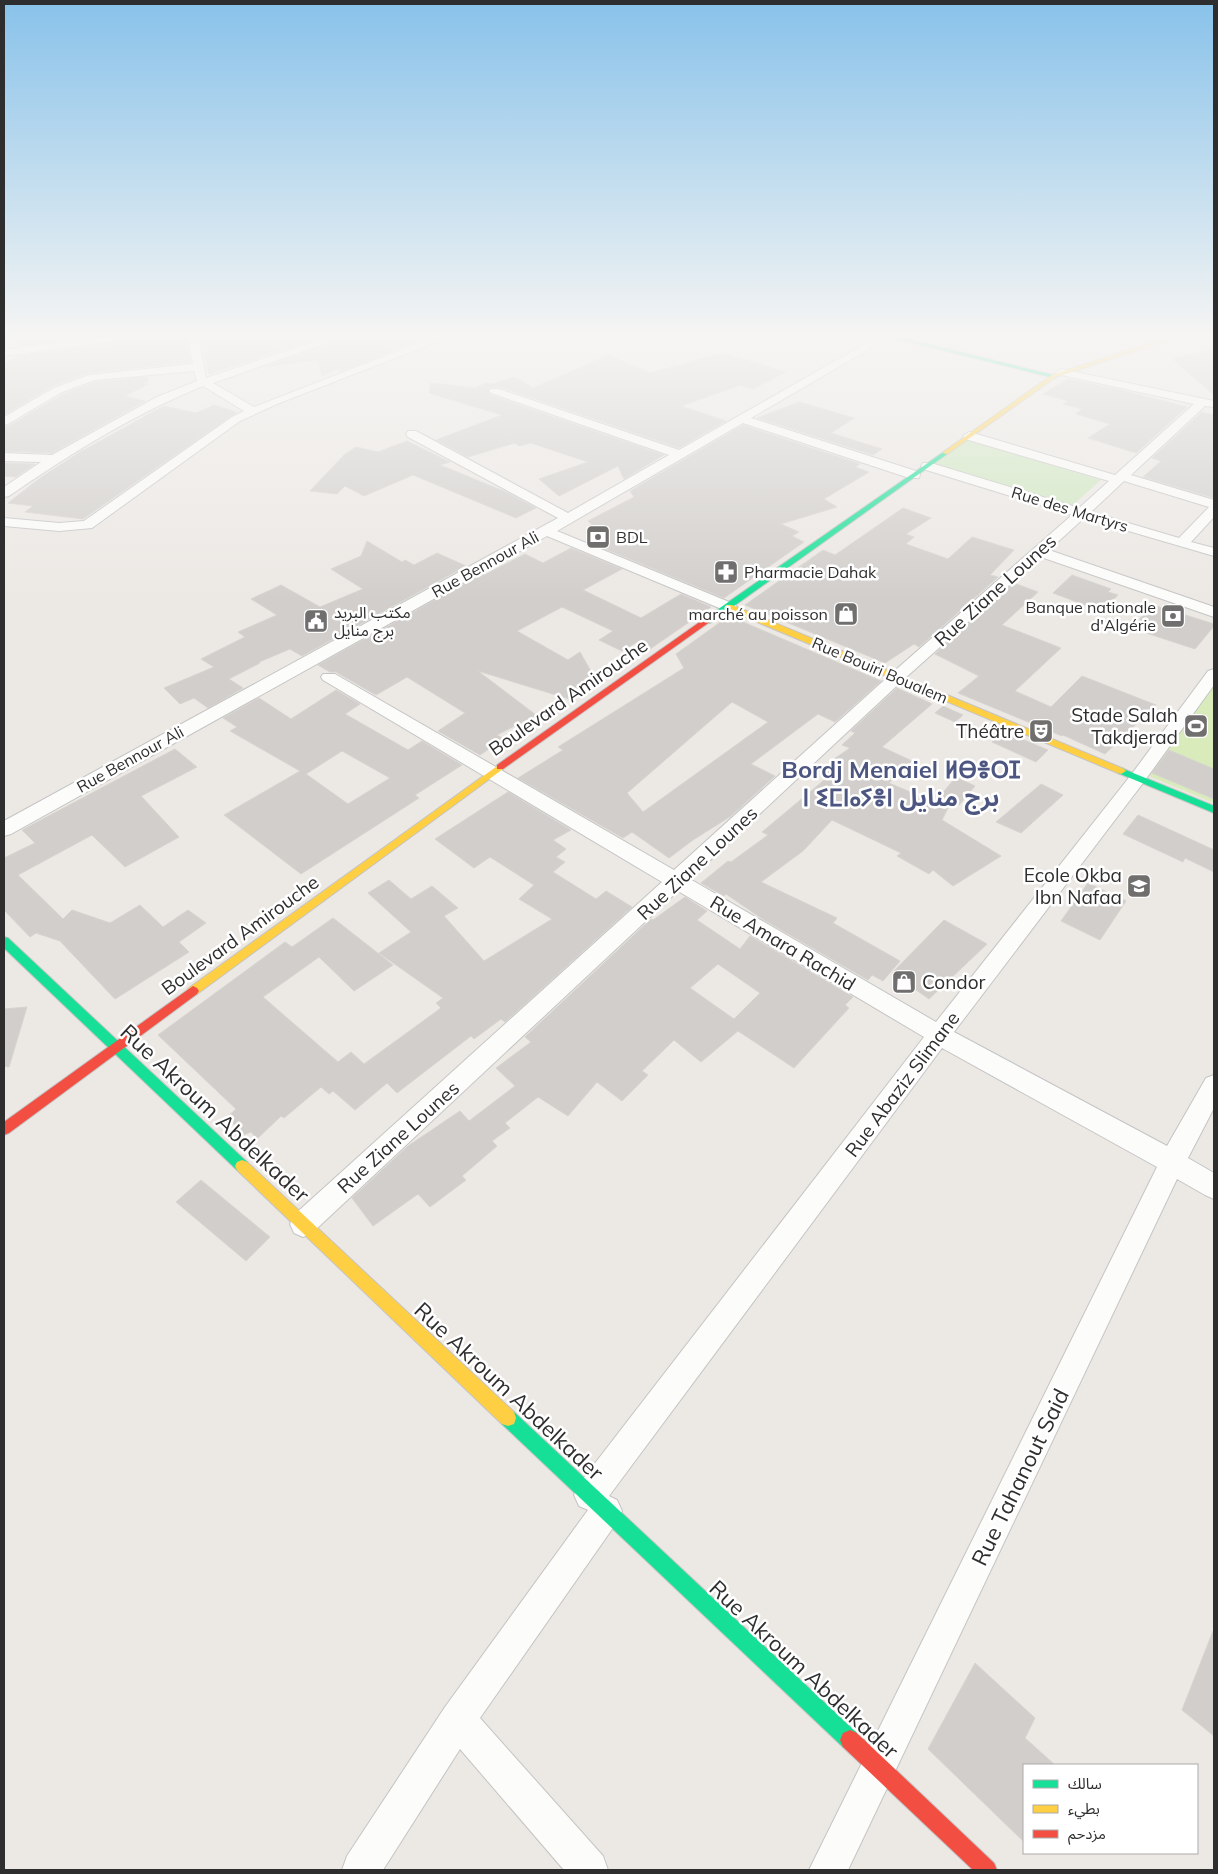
<svg xmlns="http://www.w3.org/2000/svg" width="1218" height="1874" viewBox="0 0 1218 1874" font-family="Mulish,'Noto Sans Arabic','Noto Sans Tifinagh',sans-serif">
<style>
.green{fill:#cee6be}
.pitch{fill:#d9eabb}
.building{fill:#d1cecb;stroke:#d7d4d0;fill-rule:evenodd}
.lines{fill:none;stroke-linecap:round;stroke-linejoin:round}
.street-casing{stroke:#c5c4c5;stroke-width:2}
.fast-casing{stroke:#c5c4c5;stroke-width:2}
.slow-casing{stroke:#c5c4c5;stroke-width:2}
.jam-casing{stroke:#c5c4c5;stroke-width:2}
.street{fill:#fcfcfb;fill-rule:evenodd}
.fast{fill:#16e098;fill-rule:evenodd}
.slow{fill:#ffcf43;fill-rule:evenodd}
.jam{fill:#f24e42;fill-rule:evenodd}
.labels{text-anchor:middle;dominant-baseline:central;stroke-width:5;stroke-linejoin:round;paint-order:stroke}
.far-street-label{font-size:16px;fill:#2e2e2e;stroke:#fff}
.far-poi-label{font-size:16px;fill:#2e2e2e;stroke:#fff;text-anchor:start}
.street-label{font-size:19px;fill:#2e2e2e;stroke:#fff}
.poi-label{font-size:19px;fill:#2e2e2e;stroke:#fff;text-anchor:end}
.near-street-label{font-size:22px;fill:#2e2e2e;stroke:#fff}
.district-label{font-size:24px;font-weight:bold;fill:#4d5680;stroke:#fff}
</style>
<rect width="100%" height="100%" fill="#ece8e4"/>
<polygon class="green" points="964,439 1101,480 1068,509 928,465"/>
<polygon class="pitch" points="1214,679 1214,803 1142,773"/>
<g class="building">
<polygon points="22,337 82,337 21,346"/>
<polygon points="130,337 186,337 191,362 88,373 53,386 4,415 4,364 19,356 123,342"/>
<polygon points="200,337 321,337 209,374"/>
<polygon points="346,337 428,337 342,371 336,369 322,376 318,360 265,367"/>
<polygon points="1214,349 1214,395 1172,359"/>
<polygon points="723,353 786,372 753,389 741,385 681,406 726,421 679,448 500,387 491,387 488,390 490,395 664,455 624,479 618,466 559,496 539,479 588,462 531,443 519,446 515,443 468,457 436,440 502,415 429,393 431,383 475,388 486,383 491,384 515,377 533,388 609,355 650,373"/>
<polygon points="148,377 148,381 142,382 148,384 125,396 145,401 52,453 4,451 4,427 9,426 63,394 95,382"/>
<polygon points="1068,379 1121,390 1187,407 1136,453 1088,438 1110,424 1076,414 1082,409 1063,404 1068,401 1043,394"/>
<polygon points="799,402 854,418 831,433 882,449 873,455 757,418"/>
<polygon points="214,405 237,412 83,519 25,512 33,506 8,503 40,478 80,452 164,406 196,413"/>
<polygon points="1202,412 1214,415 1214,498 1143,477 1161,461 1152,458"/>
<polygon points="743,425 860,464 855,467 869,472 824,499 837,507 781,524 799,532 792,536 804,542 724,598 586,541 601,533 588,521 634,497 630,491"/>
<polygon points="407,441 450,462 440,465 506,492 536,508 516,518 413,475 364,496 345,486 337,494 310,491 345,454 356,447 378,452"/>
<polygon points="4,463 35,464 16,477 4,476"/>
<polygon points="903,508 931,518 906,534 914,537 906,544 948,559 972,537 1014,550 990,575 998,577 919,647 914,644 885,663 745,605 823,550 835,555"/>
<polygon points="367,541 402,562 405,560 414,565 437,553 466,566 302,656 290,649 259,662 260,663 229,679 243,688 208,708 194,698 180,704 164,688 214,667 201,659 245,637 238,632 277,615 251,599 281,585 320,607 363,589 331,569 361,556"/>
<polygon points="571,548 622,569 583,590 641,618 681,594 711,607 650,649 637,642 622,651 599,640 613,631 562,607 517,631 568,660 580,652 598,684 569,699 478,671 536,715 497,735 504,739 480,755 438,731 465,713 407,677 376,695 336,672 330,672 318,665 482,574 484,575 525,554 543,563"/>
<polygon points="1072,575 1111,589 1108,592 1118,595 1101,611 1053,593"/>
<polygon points="1014,583 1038,592 1002,625 1061,648 1015,691 1051,707 1082,676 1156,705 1105,754 1063,735 1062,736 958,693 979,676 935,654"/>
<polygon points="1153,605 1214,624 1214,626 1195,649 1131,628"/>
<path d="M729,616L881,681L835,722L818,714L751,764L775,776L731,816L693,840L669,858L632,832L623,838L518,778L563,750L558,747L684,668L676,654ZM732,702L768,722L643,812L627,793Z"/>
<polygon points="897,688 932,704 882,747 912,761 889,783 948,808 942,820 1001,856 953,886 933,870 929,874 897,856 901,853 832,820 803,851 761,882 837,918 833,923 900,961 883,981 872,975 868,980 764,920 726,894 724,896 701,883 728,861 731,862 768,835 762,832 829,776 827,773 840,762 834,759 850,748 842,745 855,733 851,731"/>
<path d="M336,690L360,704L345,714L408,750L422,741L462,765L415,795L419,798L301,874L224,815L300,771L230,731L237,727L223,718L259,698L291,719ZM342,751L390,778L348,804L306,774Z"/>
<polygon points="943,706 963,715 955,722 935,713"/>
<polygon points="1003,731 1048,750 1036,762 992,742"/>
<polygon points="175,749 197,767 141,796 179,837 125,867 92,835 18,875 63,919 72,910 110,923 140,905 163,927 188,910 206,923 179,942 189,952 115,999 60,941 36,933 30,937 4,910 4,858 35,843 22,830"/>
<polygon points="1169,750 1214,769 1214,799 1152,773"/>
<polygon points="956,777 975,786 959,805 940,796"/>
<polygon points="1041,784 1063,795 1021,833 996,822"/>
<polygon points="508,792 571,830 553,840 566,849 556,857 565,862 553,872 596,899 606,891 632,907 505,1022 501,1019 474,1039 471,1036 397,1093 387,1083 355,1110 333,1091 329,1094 321,1087 284,1118 281,1116 257,1139 251,1132 244,1135 227,1117 236,1109 158,1035 285,942 292,947 333,918 393,965 354,991 319,957 263,997 338,1062 351,1052 364,1064 441,1008 436,1003 443,998 379,953 411,932 368,893 389,880 411,899 432,886 458,908 444,916 484,961 552,919 519,899 534,885 490,857 474,868 435,839"/>
<polygon points="1138,815 1214,850 1214,872 1185,858 1183,862 1123,834"/>
<polygon points="1088,883 1126,901 1100,940 1061,921"/>
<path d="M685,897L707,911L697,920L740,949L750,936L853,997L845,1005L849,1008L794,1068L738,1031L701,1062L674,1040L642,1071L648,1075L622,1101L597,1082L568,1116L538,1097L505,1123L510,1128L492,1141L497,1146L462,1176L466,1180L430,1207L418,1194L373,1226L352,1198L408,1146L460,1111L469,1121L515,1086L496,1068L531,1042L525,1037L651,919L653,920ZM718,964L760,993L734,1019L690,988Z"/>
<polygon points="944,920 987,944 929,999 892,973"/>
<polygon points="27,1007 9,1067 4,1066 4,1009"/>
<polygon points="201,1180 270,1237 246,1261 176,1202"/>
<polygon points="1213,1631 1214,1631 1214,1736 1182,1710"/>
<polygon points="975,1663 1035,1718 1025,1738 1055,1765 1024,1765 1024,1842 928,1749"/>
</g>
<g class="lines">
<defs>
<g id="street">
<polygon points="98,337 128,337 123,340 4,356 4,350"/>
<path d="M188,337H198L206,378L328,337H344L213,383L254,407L434,337H449L277,404L240,421L92,528L59,531L4,526V518L59,523L84,521L232,417L244,411L203,386C134,414 70,454 9,496L4,497V487L41,462L4,461V453L52,455L157,397L197,381L194,371L95,380L62,392L8,424L4,425V417L54,388L89,375L193,364Z"/>
<polygon points="877,337 890,337 751,418 919,472 920,475 919,478 909,478 743,423 557,531 734,604 737,607 734,610 724,610 547,536 11,834 4,836 4,821 558,518 408,437 406,434 408,431 416,431 568,513 669,455 491,393 489,391 491,389 499,389 679,450"/>
<path d="M1061,369L1214,401V407L1205,406L1131,475L1214,500V517L1191,542L1214,548V556L1084,518L1049,550L1214,607V617L1041,557L903,680L690,879L936,1022L1131,775L1208,671L1214,669V685L1143,783L954,1032L1167,1146L1206,1078L1214,1075V1108L1188,1158L1214,1173V1199L1205,1195L1177,1179L848,1870H809L1157,1167L942,1048L609,1496L617,1500L622,1511L617,1522L480,1718L603,1856L608,1870H564L460,1749L383,1870H342L347,1856L445,1707L588,1510L579,1506L574,1495L579,1484L924,1037L678,891L312,1233L303,1237L294,1233L290,1224L294,1215L662,882L323,680L321,677L323,674H335L674,870L891,674L1072,515L923,469L921,466L923,463H931L1079,508L1109,481L965,439L963,436L969,432L973,433L1115,475L1194,404L1057,374L1056,372ZM1124,481L1209,507L1179,538L1091,512Z"/>
</g>
<g id="fast">
<polygon points="889,337 899,337 1057,376 1054,378"/>
<polygon points="945,451 948,453 947,454 710,623 704,623 704,619"/>
<polygon points="1121,768 1214,806 1214,813 1118,773 1116,771"/>
<polygon points="4,937 8,938 247,1162 249,1166 247,1170 242,1172 237,1170 4,948"/>
<polygon points="508,1410 514,1412 857,1733 860,1740 857,1747 850,1750 843,1747 502,1424 500,1418 502,1412"/>
</g>
<g id="slow">
<polygon points="1169,337 1178,337 1056,377 947,454 942,453 1052,375"/>
<polygon points="726,605 732,605 1124,769 1126,771 1121,774 1118,773 726,609"/>
<polygon points="500,764 505,767 503,769 197,994 189,994 187,991 189,988"/>
<polygon points="242,1160 247,1162 514,1412 516,1418 514,1424 508,1426 502,1424 237,1170 235,1166 237,1162"/>
</g>
<g id="jam">
<polygon points="704,619 711,621 503,769 497,769 497,765"/>
<polygon points="193,986 197,988 199,991 197,994 9,1133 4,1135 4,1122"/>
<polygon points="850,1730 857,1733 994,1863 997,1870 973,1870 843,1747 840,1740 843,1733"/>
</g>
</defs>
<use href="#street" class="street-casing"/>
<use href="#fast" class="fast-casing"/>
<use href="#slow" class="slow-casing"/>
<use href="#jam" class="jam-casing"/>
<use href="#street" class="street"/>
<use href="#fast" class="fast"/>
<use href="#slow" class="slow"/>
<use href="#jam" class="jam"/>
</g>
<linearGradient id="sky" x2="0" y2="1"><stop stop-color="#88c2ea"/><stop offset="0.56" stop-color="#f6f5f3"/><stop offset="1" stop-color="#f6f5f3" stop-opacity="0"/></linearGradient>
<rect width="1218" height="600" fill="url(#sky)"/>
<defs>
<symbol id="bank-square" viewBox="-11 -11 22 22"><rect x="-9" y="-9" width="18" height="18" rx="4" fill="#706f6e" stroke="#fff"/><path d="M-6-4H6V4H-6ZM0-2.3a2.3 2.3 0 1 0 0 4.6a2.3 2.3 0 1 0 0-4.6Z" fill="#fff"/></symbol>
<symbol id="pharmacy-square" viewBox="-11 -11 22 22"><rect x="-9" y="-9" width="18" height="18" rx="4" fill="#706f6e" stroke="#fff"/><path d="M-2-6h4v4h4v4h-4v4h-4v-4h-4v-4h4Z" fill="#fff"/></symbol>
<symbol id="shop-square" viewBox="-11 -11 22 22"><rect x="-9" y="-9" width="18" height="18" rx="4" fill="#706f6e" stroke="#fff"/><path d="M-5-2.5h2.3a2.7 3.5 0 0 1 5.4 0H5L5.5 6h-11ZM-1.5-2.5h3a1.5 2.3 0 0 0-3 0Z" fill="#fff"/></symbol>
<symbol id="civic-square" viewBox="-11 -11 22 22"><rect x="-9" y="-9" width="18" height="18" rx="4" fill="#706f6e" stroke="#fff"/><path d="M-.6-6.5H3V-4.5H.6V-3L4-1V1h2V6H-6V1h2V-1L-.6-3ZM-1.2 2.5V6h2.4V2.5Z" fill="#fff"/></symbol>
<symbol id="stadium-square" viewBox="-11 -11 22 22"><rect x="-9" y="-9" width="18" height="18" rx="4" fill="#706f6e" stroke="#fff"/><path d="M0-5a6.5 5 0 1 0 0 10a6.5 5 0 1 0 0-10ZM-3.5-1.8h7v3.6h-7Z" fill="#fff"/></symbol>
<symbol id="theatre-square" viewBox="-11 -11 22 22"><rect x="-9" y="-9" width="18" height="18" rx="4" fill="#706f6e" stroke="#fff"/><path d="M-5-5.5Q0-4 5-5.5V0Q5 5 0 6Q-5 5-5 0ZM-3.3-2.5H-1v1.5H-3.3ZM1-2.5H3.3v1.5H1ZM-2.8 1Q0 5.5 2.8 1Z" fill="#fff"/></symbol>
<symbol id="school-square" viewBox="-11 -11 22 22"><rect x="-9" y="-9" width="18" height="18" rx="4" fill="#706f6e" stroke="#fff"/><path d="M0-5L7-2L0 1L-7-2ZM-4 1L0 2.5L4 1V4Q0 6-4 4Z" fill="#fff"/></symbol>
</defs>
<g fill-rule="evenodd">
<use href="#bank-square" x="584" y="523" width="28" height="28"/>
<use href="#pharmacy-square" x="712" y="558" width="28" height="28"/>
<use href="#shop-square" x="832" y="600" width="28" height="28"/>
<use href="#bank-square" x="1159" y="602" width="28" height="28"/>
<use href="#civic-square" x="302" y="607" width="28" height="28"/>
<use href="#stadium-square" x="1182" y="712" width="28" height="28"/>
<use href="#theatre-square" x="1027" y="717" width="28" height="28"/>
<use href="#school-square" x="1125" y="872" width="28" height="28"/>
<use href="#shop-square" x="890" y="968" width="28" height="28"/>
</g>
<g class="labels">
<g class="far-street-label">
<text transform="translate(1070 509) rotate(17)">Rue des Martyrs</text>
<text transform="translate(485 564) rotate(-29)">Rue Bennour Ali</text>
<text transform="translate(880 670) rotate(23)">Rue Bouiri Boualem</text>
<text transform="translate(130 759) rotate(-29)">Rue Bennour Ali</text>
</g>
<g class="far-poi-label">
<text x="616" y="537">BDL</text>
<text x="744" y="572">Pharmacie Dahak</text>
<text x="1156" y="607" text-anchor="end">Banque nationale<tspan x="1156" dy="18">d'Algérie</tspan></text>
<text x="334" y="612">مكتب البريد<tspan x="334" dy="18">برج منايل</tspan></text>
<text x="828" y="614" text-anchor="end">marché au poisson</text>
</g>
<g class="street-label">
<text transform="translate(995 590) rotate(-42)">Rue Ziane Lounes</text>
<text transform="translate(568 697) rotate(-35)">Boulevard Amirouche</text>
<text transform="translate(697 863) rotate(-43)">Rue Ziane Lounes</text>
<text transform="translate(240 935) rotate(-36)">Boulevard Amirouche</text>
<text transform="translate(783 943) rotate(31)">Rue Amara Rachid</text>
<text transform="translate(902 1084) rotate(-53)">Rue Abaziz Slimane</text>
<text transform="translate(398 1137) rotate(-42)">Rue Ziane Lounes</text>
</g>
<g class="poi-label">
<text x="1178" y="715">Stade Salah<tspan x="1178" dy="22">Takdjerad</tspan></text>
<text x="1024" y="731">Théâtre</text>
<text x="1122" y="875">Ecole Okba<tspan x="1122" dy="22">Ibn Nafaa</tspan></text>
<text x="922" y="982" text-anchor="start">Condor</text>
</g>
<g class="near-street-label">
<text transform="translate(215 1113) rotate(43)">Rue Akroum Abdelkader</text>
<text transform="translate(509 1391) rotate(43)">Rue Akroum Abdelkader</text>
<text transform="translate(1020 1477) rotate(-64)">Rue Tahanout Said</text>
<text transform="translate(804 1669) rotate(43)">Rue Akroum Abdelkader</text>
</g>
<g class="district-label">
<text x="901" y="769">Bordj Menaiel ⵍⴱⴻⵔⵊ<tspan x="901" dy="28">ⵏ ⵉⵎⵏⴰⵢⴻⵏ برج منايل</tspan></text>
</g>
</g>
<rect width="1218" height="1874" fill="none" stroke="#2e2e2e" stroke-width="10"/>
<rect x="1023" y="1764" width="175" height="90" fill="#ffffff" stroke="#ababab"/>
<rect x="1033" y="1780" width="25" height="8" fill="#16e098" stroke="#ababab"/>
<text x="1068" y="1789" font-size="15" fill="#2e2e2e">سالك</text>
<rect x="1033" y="1805" width="25" height="8" fill="#ffcf43" stroke="#ababab"/>
<text x="1068" y="1814" font-size="15" fill="#2e2e2e">بطيء</text>
<rect x="1033" y="1830" width="25" height="8" fill="#f24e42" stroke="#ababab"/>
<text x="1068" y="1839" font-size="15" fill="#2e2e2e">مزدحم</text>
</svg>
